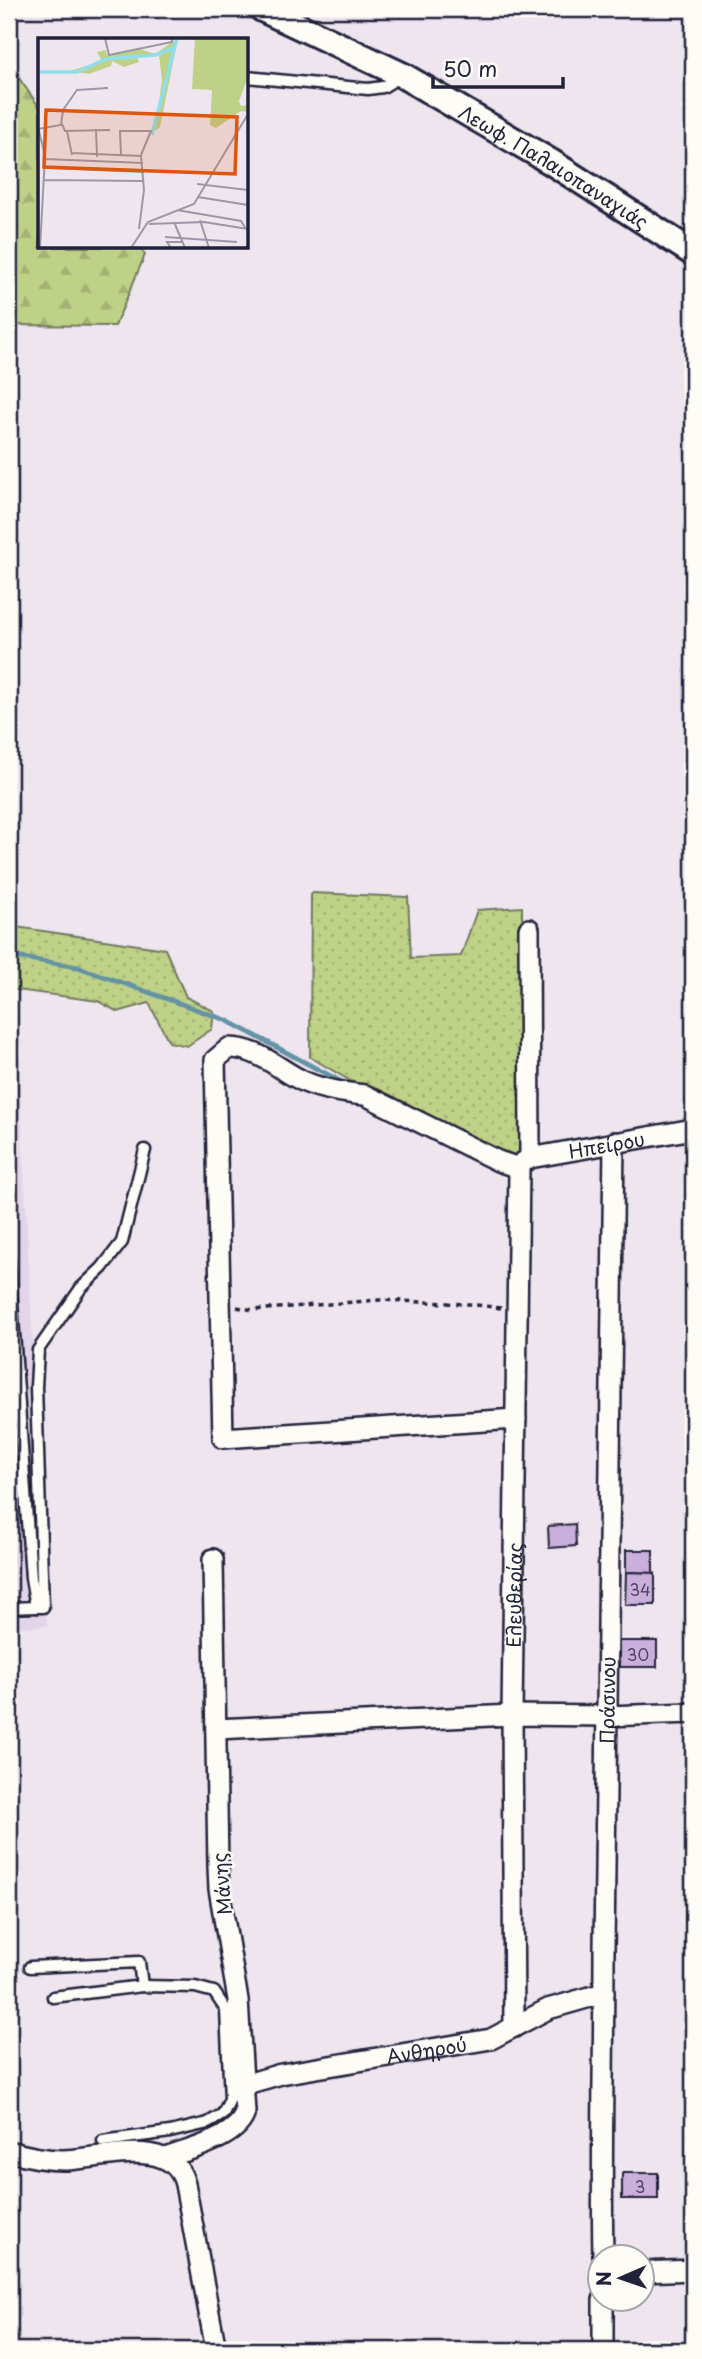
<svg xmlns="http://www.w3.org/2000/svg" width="702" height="2359" viewBox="0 0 702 2359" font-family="'Playpen Sans',sans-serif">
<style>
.built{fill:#e3d5e9}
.grass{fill:url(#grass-dots);stroke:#707a60;stroke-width:2}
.forest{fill:url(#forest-firs);stroke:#707a60;stroke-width:2}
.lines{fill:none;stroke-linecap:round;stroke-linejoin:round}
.stream{stroke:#6393a5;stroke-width:5}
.building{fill:#caafdc;stroke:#22223b;stroke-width:2}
.service-casing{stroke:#22223b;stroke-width:15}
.minor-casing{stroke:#22223b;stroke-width:24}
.tertiary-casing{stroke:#22223b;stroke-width:30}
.path{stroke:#22223b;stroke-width:3.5;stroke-dasharray:5 5;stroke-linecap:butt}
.service{stroke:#fdfcf7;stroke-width:10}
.minor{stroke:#fdfcf7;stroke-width:19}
.tertiary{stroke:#fdfcf7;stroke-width:24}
.labels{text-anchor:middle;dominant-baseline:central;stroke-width:5;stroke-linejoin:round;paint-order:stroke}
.number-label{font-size:16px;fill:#4c4563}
.street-label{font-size:19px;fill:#22223b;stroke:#fdfcf7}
.inset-river{fill:none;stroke:#8fdfeb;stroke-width:3.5}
.inset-road{fill:none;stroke:#9c97a7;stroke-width:2}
.view{fill:#de560e;fill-opacity:0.15;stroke:#de560e;stroke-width:3.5}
.inset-edge{fill:none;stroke:#22223b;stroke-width:3.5}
</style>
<defs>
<pattern id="grass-dots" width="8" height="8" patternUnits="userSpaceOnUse" patternTransform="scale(1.75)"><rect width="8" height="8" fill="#bfd186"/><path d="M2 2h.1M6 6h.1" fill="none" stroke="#a4b375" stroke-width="1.8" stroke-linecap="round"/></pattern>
<pattern id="forest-firs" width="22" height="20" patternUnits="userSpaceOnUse" patternTransform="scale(1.75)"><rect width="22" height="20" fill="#bfd186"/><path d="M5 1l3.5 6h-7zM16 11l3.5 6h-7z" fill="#a4b375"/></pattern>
</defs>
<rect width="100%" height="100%" fill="#eee5ef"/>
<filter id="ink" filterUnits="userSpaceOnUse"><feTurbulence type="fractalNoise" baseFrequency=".0143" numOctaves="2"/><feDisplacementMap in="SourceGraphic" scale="14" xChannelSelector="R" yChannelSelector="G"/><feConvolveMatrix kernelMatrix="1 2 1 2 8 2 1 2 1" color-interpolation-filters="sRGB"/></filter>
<g filter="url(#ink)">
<polygon class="built" points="9,989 15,990 47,1626 9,1628"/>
<g class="grass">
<polygon points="311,893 408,897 411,958 461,956 477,910 522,907 524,1152 506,1162 366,1090 310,1057"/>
<polygon points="9,926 165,949 186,997 214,1011 212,1029 187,1046 169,1042 149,1003 118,1012 98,1001 9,989"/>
</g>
<polygon class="forest" points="9,64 40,108 40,247 139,247 145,255 115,326 9,325"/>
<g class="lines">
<polyline class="stream" points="9,956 78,967 226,1020 349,1086"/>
</g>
<g class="building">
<polygon points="575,1524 576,1546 549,1548 548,1526"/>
<polygon points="626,1550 653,1550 653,1573 626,1572"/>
<polygon points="626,1572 655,1573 655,1605 625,1605"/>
<rect x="619" y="1641" width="38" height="26"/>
<rect x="622" y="2173" width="36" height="26"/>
</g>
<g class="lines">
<defs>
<g id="service">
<polyline points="247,77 368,89 383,87 399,77"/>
<polyline points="9,1260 31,1578 36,1607 9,1608"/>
<polyline points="36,1607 43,1607 36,1387 38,1350 81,1288 102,1268 122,1242 145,1150"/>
<polyline points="30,1967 139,1962 142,1986"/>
<polyline points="53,1997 142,1986 195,1987 214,1992 226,2010 230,2099 223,2114 208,2123 170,2132 103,2141"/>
</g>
<g id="minor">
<polyline points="529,929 530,1158"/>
<path d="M516,1419L223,1438L215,1060L229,1048C260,1048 278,1070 305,1082C323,1090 345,1093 365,1095L498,1161L519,1168"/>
<polyline points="216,1729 512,1715 606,1716 693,1713"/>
<path id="s1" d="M514,2027L512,1715L519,1168L522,1163L530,1158L693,1129"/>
<path id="s2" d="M243,2085L281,2074L491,2039L548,2009L604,1993"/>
<path d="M9,2151C26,2156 45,2160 63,2160C99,2160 173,2134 185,2184L216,2350"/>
<path d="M166,2158C189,2149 239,2138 245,2112L238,2000L219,1889L218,1866L213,1559"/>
<path id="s3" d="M603,2258C601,2155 604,2052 604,1949C606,1680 612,1411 614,1142"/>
<polyline points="642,2272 693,2270"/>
<polyline points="603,2350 603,2300"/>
</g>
<g id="tertiary">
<path id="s4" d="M262,9L402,75L551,162L693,253"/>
</g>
</defs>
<use href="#service" class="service-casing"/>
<use href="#minor" class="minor-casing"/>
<use href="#tertiary" class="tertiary-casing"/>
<polyline class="path" points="237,1307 253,1310 379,1300 469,1304 501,1308"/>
<use href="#service" class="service"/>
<use href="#minor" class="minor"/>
<use href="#tertiary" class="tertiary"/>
</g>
</g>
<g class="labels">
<g class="number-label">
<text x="640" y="1589">34</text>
<text x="638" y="1654">30</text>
<text x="640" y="2186">3</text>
</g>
<g class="street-label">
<text stroke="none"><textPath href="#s4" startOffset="332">Λεωφ. Παλαιοπαναγιάς</textPath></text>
<text stroke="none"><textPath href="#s1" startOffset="952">Ηπείρου</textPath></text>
<text stroke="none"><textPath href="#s1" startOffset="432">Ελευθερίας</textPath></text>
<text stroke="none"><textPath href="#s3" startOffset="558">Πράσινου</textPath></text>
<text transform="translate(221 1884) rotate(-95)">Μάνης</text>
<text stroke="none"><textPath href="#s2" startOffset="187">Ανθηρού</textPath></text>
</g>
</g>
<g transform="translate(38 38)">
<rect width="210" height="210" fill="#eee5ef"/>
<path d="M140,0L122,89L117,93L124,42L121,17L99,18L101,24L86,29L74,23L73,28L51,36L32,33L64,23L59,14L68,12L69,17L102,11L117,16Z" fill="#bfd186"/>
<path d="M157,0H210V39L201,63L203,68L210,67V74L203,73L178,90L172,87L174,52L154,51Z" fill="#bfd186"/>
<path class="inset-river" d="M0,34H39L68,21L117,17L136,10M114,97L139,0"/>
<path class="inset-road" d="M67,0L71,17L134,4V0M24,86L27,93L72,92M0,89L7,118L2,210M0,91L23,87L25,72L39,52L70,50H66M58,91L59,119M29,93L34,117M33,115L103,118L106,152L101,191M83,117L82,93H113L103,117M7,121L105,125M13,130L106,134M6,142L106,143M159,146L210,152M160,159L210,167M139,172L203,183L208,191M162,182L171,210M136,184L147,210M111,186L166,184L210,191M127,199L199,204M93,210L110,184L156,166L210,76M133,210L129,204H145"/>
<path class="view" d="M8,72L199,79L197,136L6,129Z"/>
<rect width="210" height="210" class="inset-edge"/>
</g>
<rect width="702" height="2359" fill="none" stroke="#fdfcf7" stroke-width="35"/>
<rect x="18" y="18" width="667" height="2324" fill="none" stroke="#22223b" stroke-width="2.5" filter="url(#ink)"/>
<g transform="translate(621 2278) rotate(268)"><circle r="33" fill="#fdfcf7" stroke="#a5a5ac" stroke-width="2"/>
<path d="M0-5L12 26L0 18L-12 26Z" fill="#22223b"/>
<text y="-10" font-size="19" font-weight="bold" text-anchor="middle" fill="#22223b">N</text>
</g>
<path d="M433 77v10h130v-10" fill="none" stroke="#22223b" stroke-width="3.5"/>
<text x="443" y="77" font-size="21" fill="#22223b" stroke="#fdfcf7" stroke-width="5" paint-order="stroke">50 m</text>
</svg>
